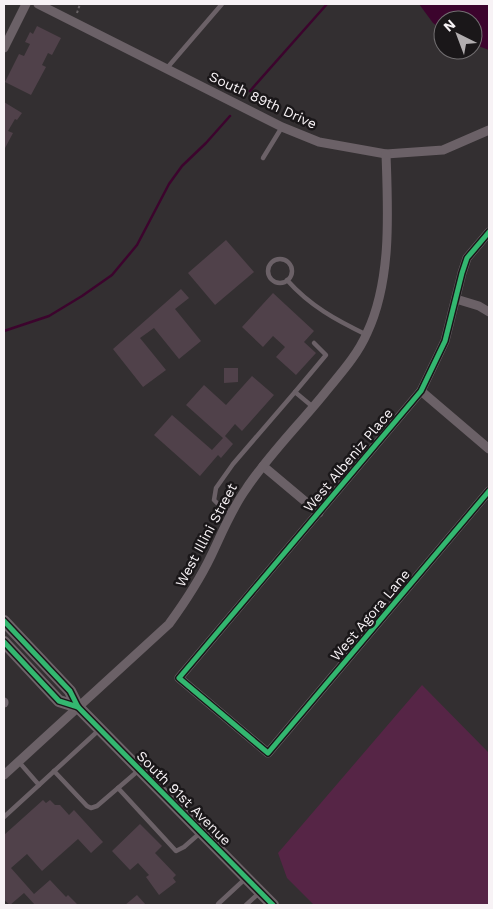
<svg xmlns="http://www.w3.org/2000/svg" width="493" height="909" viewBox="0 0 493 909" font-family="'Work Sans',sans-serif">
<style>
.green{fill:#562546}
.water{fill:#3c042d}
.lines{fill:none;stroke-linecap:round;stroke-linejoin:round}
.stream{stroke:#3c042d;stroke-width:2.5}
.building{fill:#50414a}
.path{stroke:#6a6467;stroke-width:2;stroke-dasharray:2.5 2.5;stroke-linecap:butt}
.service{stroke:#6b6167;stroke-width:4.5}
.minor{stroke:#6b6167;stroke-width:9}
.secondary{stroke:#6e6369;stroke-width:12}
.cycleway-casing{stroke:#1a1719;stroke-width:8}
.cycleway{stroke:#33b770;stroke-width:5}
.labels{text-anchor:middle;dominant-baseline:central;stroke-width:5;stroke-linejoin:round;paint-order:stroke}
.street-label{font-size:14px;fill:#f7f2f5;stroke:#1a1719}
</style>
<rect width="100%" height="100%" fill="#332f31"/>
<polygon class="green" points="422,685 489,753 489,905 314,905 287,878 278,853"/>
<polygon class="water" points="419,4 489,4 489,50 473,44 473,20 443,20 443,30 433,23"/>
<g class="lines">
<g class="stream">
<polyline points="250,91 327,4"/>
<polyline points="4,331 49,316 82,296 112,275 137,245 169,184 182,166 206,143 230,116"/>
</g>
</g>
<g class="building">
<polygon points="37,26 61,38 52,55 48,53 42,65 46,67 31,95 5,82 19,54 24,56 30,44 25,42 30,32 33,34"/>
<polygon points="4,102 22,113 17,120 15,119 8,131 13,133 4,150"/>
<polygon points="226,240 254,272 215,305 188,273"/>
<polygon points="181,289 189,298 175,309 201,341 179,359 154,328 140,338 166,370 143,387 113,349"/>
<polygon points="273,293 314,331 304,342 316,353 296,375 276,357 285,347 273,336 263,347 242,327"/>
<polygon points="224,368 238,368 238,382 224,383"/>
<polygon points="252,376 274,395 242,431 235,424 225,436 233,444 221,458 218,455 200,476 154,435 172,415 212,450 223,438 186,405 204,385 226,405"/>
<polygon points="43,800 46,803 50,800 55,805 60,805 69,815 74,810 103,842 91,853 78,839 42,871 27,854 11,868 34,894 50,880 66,897 68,895 78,905 35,905 24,893 10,905 4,900 4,835"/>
<polygon points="140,824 162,846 155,853 176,875 173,878 176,882 159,895 146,877 149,875 138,863 130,870 112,851"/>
<polygon points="137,895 146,905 125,905"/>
</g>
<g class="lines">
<polyline class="path" points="77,13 80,4"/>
<g class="service">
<polyline points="167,68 222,4"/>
<polyline points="263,158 282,127"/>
<circle cx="280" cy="271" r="12"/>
<path d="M287,280C310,306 336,320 367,335"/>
<polyline points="295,392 326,355 314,343"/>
<polyline points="231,512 221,507 214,500 216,488 233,464 295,392 313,407"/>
<polyline points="54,771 87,806 91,808 97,806 139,770"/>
<polyline points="39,785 99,730"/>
<polyline points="118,788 176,851 184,847 200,833"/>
<polyline points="4,817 39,785 19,762"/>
<polyline points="219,905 218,904 245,879"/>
<polyline points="246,905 260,892"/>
</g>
<g class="minor">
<polyline points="38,4 282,127 319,142 386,154 443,150 489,130"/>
<polyline points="4,48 26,4"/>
<polyline points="489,232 467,258 462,273 445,341 421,391 179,678 268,753 489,491"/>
<polyline points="456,299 479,306 489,312"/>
<polyline points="421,391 489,449"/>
<polyline points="263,466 319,513"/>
<polyline points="4,702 4,703"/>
<path d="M4,775L169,624C185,602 199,581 211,556C222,533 231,510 246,489C270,453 301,423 328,389C342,372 358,354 367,333C392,280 388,211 386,154"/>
</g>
<g class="secondary">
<polyline points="4,621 70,691 78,707 273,905"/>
<polyline points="4,642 59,701 78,707"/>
</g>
<defs>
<g id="cycleway">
<polyline points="489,232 467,258 462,273 445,341 421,391 179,678 268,753 489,491"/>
<polyline points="4,621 70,691 78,707 273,905"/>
<polyline points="4,642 59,701 78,707"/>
</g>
</defs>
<use href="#cycleway" class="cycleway-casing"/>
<use href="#cycleway" class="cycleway"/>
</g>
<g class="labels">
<g class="street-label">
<text transform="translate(263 100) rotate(25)">South 89th Drive</text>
<text transform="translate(348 460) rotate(-50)">West Albeniz Place</text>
<text transform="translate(206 535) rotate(-62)">West Illini Street</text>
<text transform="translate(370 615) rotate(-50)">West Agora Lane</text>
<text transform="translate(184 798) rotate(45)">South 91st Avenue</text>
</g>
</g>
<rect width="493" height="909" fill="none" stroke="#f7f2f5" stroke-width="10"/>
<g transform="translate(458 35) rotate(318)"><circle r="24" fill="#1a1719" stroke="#726f71"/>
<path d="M0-4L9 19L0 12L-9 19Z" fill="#b2aeb0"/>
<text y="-8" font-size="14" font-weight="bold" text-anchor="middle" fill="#f7f2f5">N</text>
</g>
</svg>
